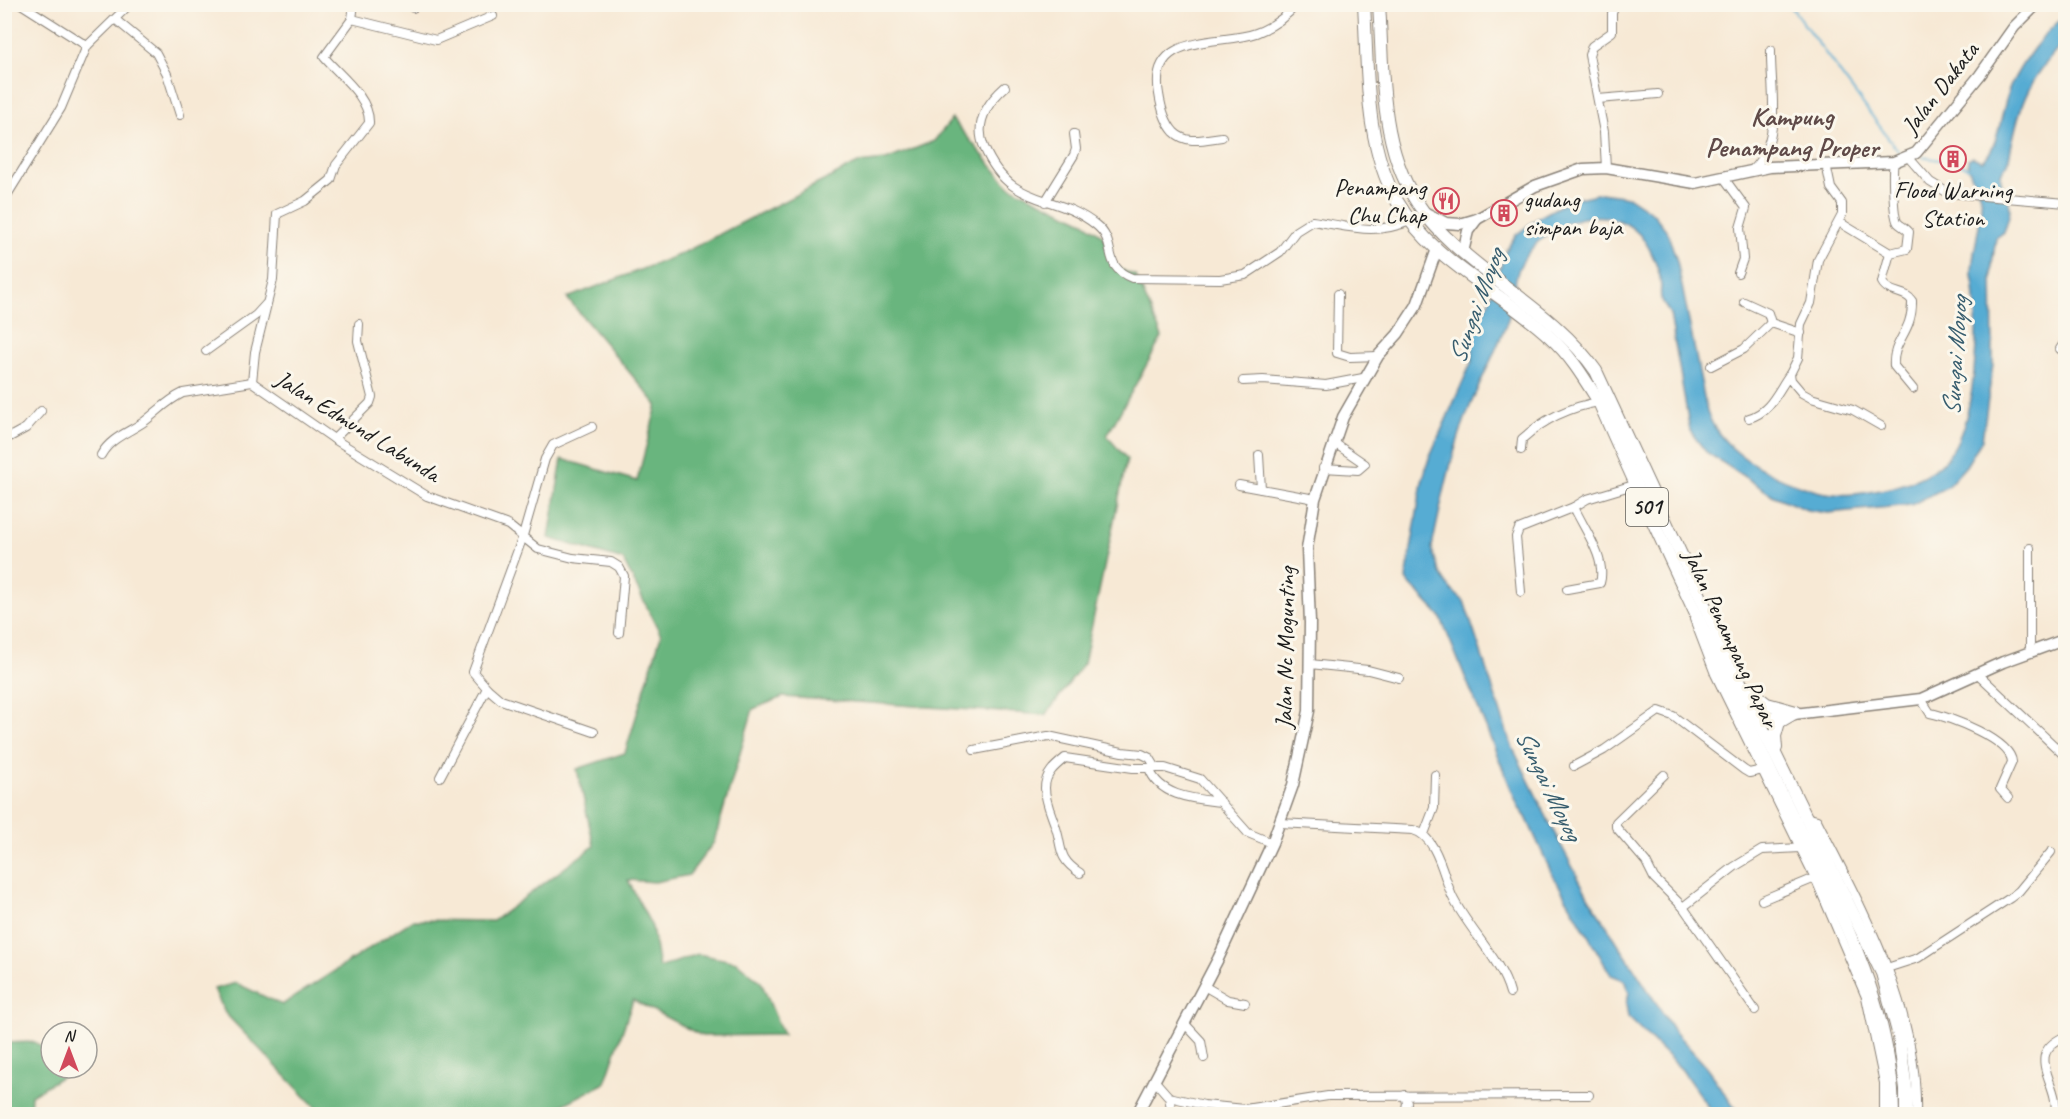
<svg xmlns="http://www.w3.org/2000/svg" width="2070" height="1119" viewBox="0 0 2070 1119" font-family="Caveat,sans-serif">
<style>
.forest{fill:#69b57e;stroke:#42684d;stroke-width:1.5}
.water{fill:#57acd3;stroke:#3a6478;stroke-width:1.5}
.lines{fill:none;stroke-linecap:round;stroke-linejoin:round}
.stream{stroke:#57acd3;stroke-width:2}
.street-casing{stroke:#8a8278;stroke-width:10}
.secondary-casing{stroke:#8a8278;stroke-width:13}
.primary-casing{stroke:#8a8278;stroke-width:14}
.street{stroke:#fff;stroke-width:8}
.secondary{stroke:#fff;stroke-width:10}
.primary{stroke:#fff;stroke-width:12}
.labels{text-anchor:middle;dominant-baseline:central;stroke-width:6;stroke-linejoin:round;paint-order:stroke}
.shield{fill:#fbf7ec;stroke:#5f5e5a;stroke-width:1.5}
.shield-label{font-size:22px;font-weight:bold;fill:#1c1c1c}
.street-label{font-size:24px;fill:#1c1c1c;stroke:#fbf7ec}
.poi-label{font-size:24px;fill:#1c1c1c;stroke:#fbf7ec;text-anchor:end}
.water-label{font-size:26px;font-style:italic;fill:#375d6e;stroke:#fbf7ec}
.quarter-label{font-size:27px;font-weight:bold;fill:#5f4a48;stroke:#fbf7ec}
</style>
<rect width="100%" height="100%" fill="#fbf7ec"/>
<filter id="ink" filterUnits="userSpaceOnUse"><feTurbulence type="fractalNoise" baseFrequency=".0167" numOctaves="2"/><feDisplacementMap in="SourceGraphic" scale="12" xChannelSelector="R" yChannelSelector="G"/><feConvolveMatrix kernelMatrix="1 2 1 2 8 2 1 2 1" color-interpolation-filters="sRGB"/></filter>
<filter id="wash" filterUnits="userSpaceOnUse"><feTurbulence type="fractalNoise" baseFrequency=".008" numOctaves="4" result="noise"/><feDisplacementMap in="SourceGraphic" scale="24" xChannelSelector="R" yChannelSelector="G"/><feGaussianBlur stdDeviation="1.35" result="paint"/><feColorMatrix in="noise" values="0 0 0 0 0 0 0 0 0 0 0 0 0 0 0 0 0 1.4 0 .05"/><feComposite in="paint" operator="in"/></filter>
<g filter="url(#wash)">
<rect width="100%" height="100%" fill="#f7e9d5"/>
<g class="forest">
<polygon points="952,119 1009,186 1084,222 1103,236 1117,268 1136,276 1162,337 1107,436 1127,459 1084,663 1046,715 783,697 753,709 714,842 689,875 655,882 628,880 652,927 659,968 698,954 737,962 761,982 783,1035 702,1036 633,1000 605,1083 545,1114 322,1114 225,1013 214,989 236,983 282,1005 413,920 493,921 594,846 577,769 625,753 661,635 623,560 549,538 562,459 637,481 657,405 567,298 681,254 858,163 886,160 934,141"/>
<polygon points="35,1042 51,1053 51,1068 74,1069 31,1095 30,1114 5,1114 5,1043"/>
</g>
<path class="water" d="M2065,16V42C2025,82 2018,109 2008,164C1991,179 2009,191 2010,208C2010,216 2007,224 2004,232L1996,238L1992,264L1993,365L1982,440L1966,466L1947,487L1911,505L1828,513L1807,510L1774,496L1706,452L1690,431L1670,314C1667,309 1662,303 1661,298C1660,294 1661,288 1661,284C1660,270 1649,244 1639,234C1604,197 1542,224 1521,264C1512,281 1514,304 1507,322C1495,355 1477,386 1465,419C1450,460 1441,504 1432,547C1438,572 1443,585 1464,601L1511,744L1553,830L1589,898L1674,1031L1703,1063L1739,1114H1713L1682,1070L1628,1017L1626,1003L1629,993L1624,980L1611,975L1551,872L1526,817L1519,808L1440,616L1406,580L1422,482L1429,458L1472,361L1473,335L1490,299L1506,250L1516,235L1538,218L1570,200L1601,193L1629,197L1653,213L1667,231L1677,261L1707,412C1723,455 1772,477 1813,490C1839,498 1863,494 1890,488C1909,483 1932,475 1946,459C1977,423 1979,333 1974,287C1974,283 1972,278 1972,274C1972,250 1982,225 1981,201C1979,185 1967,175 1968,159L1972,157L1982,161C1999,150 2002,106 2010,87C2022,61 2043,34 2065,16Z"/>
<g class="lines">
<g class="stream">
<polyline points="1789,4 1898,151"/>
<polyline points="1923,157 1945,161"/>
<polyline points="1961,164 1969,168"/>
</g>
</g>
</g>
<g filter="url(#ink)">
<g class="lines">
<defs>
<g id="street">
<polyline points="21,4 87,46"/>
<polyline points="413,8 420,4"/>
<polyline points="352,19 436,40 493,16"/>
<polyline points="116,20 156,53 167,74 180,115"/>
<path d="M1005,87C987,103 974,123 984,147C1011,210 1054,191 1096,225C1119,243 1100,266 1132,278L1220,279L1245,275L1280,252L1296,231L1312,221C1349,226 1373,236 1410,221"/>
<polyline points="1598,99 1658,94"/>
<path d="M1222,137C1205,139 1187,145 1174,132C1165,122 1161,107 1159,94C1148,32 1219,46 1256,33C1272,27 1285,18 1297,4"/>
<polyline points="1909,158 1930,182 1948,193 2066,203"/>
<polyline points="1826,164 1831,188 1842,203 1842,215 1818,260 1811,303 1801,324 1798,358 1790,374 1791,380 1802,393 1811,398 1853,410 1881,426"/>
<polyline points="1606,168 1604,132 1589,55 1592,46 1612,32 1612,13 1616,4"/>
<path d="M1752,170C1784,138 1770,90 1771,50"/>
<polyline points="1724,178 1746,208 1740,228 1743,259 1738,273"/>
<polyline points="4,200 61,108 87,46 130,4"/>
<polyline points="1045,202 1074,155 1076,149 1074,134"/>
<path d="M1839,222L1890,253L1907,249L1909,232C1906,228 1901,226 1898,223C1893,217 1892,171 1894,162"/>
<path d="M1890,253L1882,282C1889,295 1906,290 1912,301C1913,333 1892,340 1894,366L1913,389"/>
<polyline points="1338,294 1337,353 1350,357 1378,356"/>
<polyline points="1744,302 1768,313 1771,323"/>
<polyline points="2060,349 2066,340"/>
<polyline points="206,351 256,315 266,304"/>
<polyline points="1711,366 1744,349 1771,323 1801,333"/>
<polyline points="1243,381 1263,380 1326,385 1363,378"/>
<polyline points="252,382 334,439 427,496 508,525 538,549 573,558 611,562 619,567 624,576 619,633"/>
<path d="M252,382L255,352L273,280L277,214L305,201L331,180L336,165L369,123C370,97 339,75 324,57L352,19L354,4"/>
<path d="M1749,418C1771,412 1778,390 1790,374"/>
<polyline points="334,439 370,403 372,397 358,341 359,324"/>
<polyline points="4,440 26,428 41,411"/>
<path d="M1521,450L1522,439C1544,419 1569,407 1599,402"/>
<path d="M101,455C111,437 130,432 145,421C158,411 168,400 183,393L252,382"/>
<polyline points="1259,455 1261,489"/>
<polyline points="1323,468 1358,470 1365,464 1333,442"/>
<polyline points="1239,485 1315,499"/>
<polyline points="2030,548 2030,651"/>
<path d="M1567,589L1600,583C1607,559 1584,529 1574,507L1587,499L1637,484"/>
<polyline points="1521,592 1516,537 1519,529 1574,507"/>
<polyline points="1694,619 1715,674 1815,878 1866,997 1884,1083 1884,1114"/>
<polyline points="1310,664 1368,670 1399,678"/>
<polyline points="1978,674 2066,757"/>
<polyline points="487,688 501,700 594,732"/>
<path d="M1921,699L1930,713C1950,717 2011,740 2012,762L2000,789L2008,798"/>
<polyline points="974,750 1048,736 1122,752 1142,754 1150,758 1156,768"/>
<polyline points="1574,766 1604,750 1659,711 1673,716 1744,770 1749,773 1763,770"/>
<path d="M1149,768C1159,797 1195,799 1221,802"/>
<polyline points="1664,775 1616,822 1616,827 1646,862 1654,878 1683,907 1734,867 1762,850 1801,848"/>
<polyline points="440,777 487,688 473,672 522,539 545,459 553,445 592,427"/>
<path d="M1808,818L1817,820C1863,911 1919,1009 1916,1114"/>
<path d="M1280,823L1413,830C1437,836 1443,875 1452,896C1467,928 1501,959 1510,993"/>
<polyline points="1424,834 1434,808 1435,775"/>
<path d="M1080,873C1056,858 1063,846 1055,825C1051,813 1045,801 1045,788C1045,774 1055,766 1065,758L1133,768H1165L1200,779L1248,833L1272,843"/>
<polyline points="1762,900 1815,878"/>
<polyline points="1683,907 1755,1010"/>
<polyline points="1887,968 1918,958 2010,898 2019,891 2051,852"/>
<polyline points="1204,986 1228,1000 1245,1003"/>
<polyline points="1186,1025 1201,1041 1204,1058"/>
<polyline points="1154,1080 1169,1097 1172,1114"/>
<polyline points="1169,1097 1204,1105 1245,1109 1328,1096 1589,1095"/>
<polyline points="1405,1114 1407,1103 1405,1095"/>
<path d="M2055,1114C2061,1083 2021,1055 2066,1036"/>
</g>
<g id="secondary">
<polyline points="1424,212 1446,223 1460,224 1477,219 1535,186 1583,169 1606,168 1695,183 1770,167 1894,162 1916,153 1980,75 2014,27 2037,4"/>
<polyline points="1463,252 1468,231 1477,219"/>
<polyline points="1752,719 1921,699 2003,662 2066,639"/>
<polyline points="1137,1114 1218,959 1272,843 1293,785 1309,711 1310,623 1307,549 1315,499 1343,417 1378,356 1398,334 1417,305 1437,249"/>
</g>
<g id="primary">
<path d="M1364,4C1368,69 1364,143 1397,201C1431,261 1501,291 1550,337C1571,356 1584,378 1599,402C1653,525 1711,647 1769,768C1821,879 1892,988 1893,1114"/>
<path d="M1379,4C1384,74 1378,151 1423,211C1441,236 1468,257 1492,276C1529,305 1569,332 1596,371L1741,684L1882,973L1899,1036L1906,1090V1114"/>
<polyline points="1746,688 1767,704 1796,712"/>
<polyline points="1776,748 1775,736 1779,722 1796,712"/>
</g>
</defs>
<use href="#street" class="street-casing"/>
<use href="#secondary" class="secondary-casing"/>
<use href="#primary" class="primary-casing"/>
<use href="#street" class="street"/>
<use href="#secondary" class="secondary"/>
<use href="#primary" class="primary"/>
</g>
</g>
<defs>
<symbol id="building-ring" viewBox="-11 -11 22 22"><circle r="9.5" fill="#fbf7ec" stroke="#d1495b" stroke-width="1.5"/><path d="M-4-6H4V6H1V3H-1V6H-4ZM-2.5-4.3h1.7v1.8h-1.7ZM.8-4.3h1.7v1.8H.8ZM-2.5-1h1.7V.8h-1.7ZM.8-1h1.7V.8H.8Z" fill="#d1495b"/></symbol>
<symbol id="restaurant-ring" viewBox="-11 -11 22 22"><circle r="9.5" fill="#fbf7ec" stroke="#d1495b" stroke-width="1.5"/><path d="M-5-6h1v4h1v-4h1v4h1v-4h1v5L-1.5 .5V6h-2V.5L-5-1ZM5-6V6H3V1.5H1.5Q1.5-4 5-6Z" fill="#d1495b"/></symbol>
</defs>
<g fill-rule="evenodd">
<use href="#building-ring" x="1938" y="144" width="30" height="30"/>
<use href="#restaurant-ring" x="1431" y="186" width="30" height="30"/>
<use href="#building-ring" x="1489" y="198" width="30" height="30"/>
</g>
<g class="labels">
<rect class="shield" x="1626" y="488" width="42" height="38" rx="4.5"/>
<g class="shield-label">
<text x="1647" y="507">501</text>
</g>
<g class="street-label">
<text transform="translate(1940 88) rotate(-52)">Jalan Dakata</text>
<text transform="translate(358 426) rotate(32)">Jalan Edmund Labunda</text>
<text transform="translate(1731 638) rotate(65)">Jalan Penampang Papar</text>
<text transform="translate(1285 648) rotate(-89)">Jalan Nc Mogunting</text>
</g>
<g class="poi-label">
<text x="1426" y="187">Penampang<tspan x="1426" dy="28">Chu Chap</tspan></text>
<text x="1953" y="190" text-anchor="middle">Flood Warning<tspan x="1953" dy="28">Station</tspan></text>
<text x="1524" y="199" text-anchor="start">gudang<tspan x="1524" dy="28">simpan baja</tspan></text>
</g>
<g class="water-label">
<text transform="translate(1476 306) rotate(-70)">Sungai Moyog</text>
<text transform="translate(1955 356) rotate(-86)">Sungai Moyog</text>
<text transform="translate(1549 785) rotate(64)">Sungai Moyog</text>
</g>
<g class="quarter-label">
<text x="1792" y="116">Kampung<tspan x="1792" dy="31">Penampang Proper</tspan></text>
</g>
</g>
<rect width="2070" height="1119" fill="none" stroke="#fbf7ec" stroke-width="24"/>
<g transform="translate(69 1050)"><circle r="28" fill="#fbf7ec" stroke="#a29f99" stroke-width="1.5"/>
<path d="M0-4.5L10 22L0 15L-10 22Z" fill="#d1495b"/>
<text y="-9" font-size="16" font-weight="bold" text-anchor="middle" fill="#1c1c1c">N</text>
</g>
</svg>
